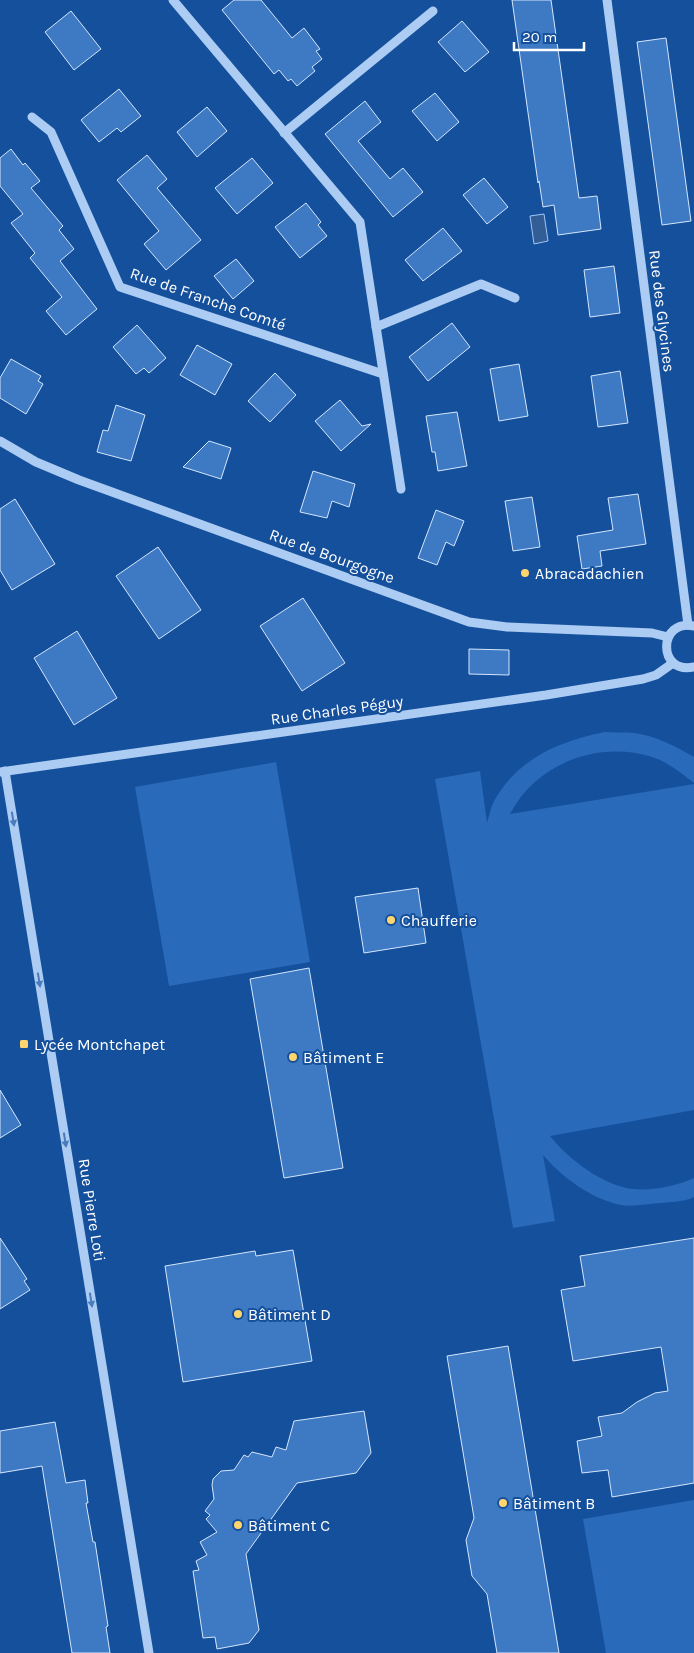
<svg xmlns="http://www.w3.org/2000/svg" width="694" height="1653" viewBox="0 0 694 1653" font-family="Karla,sans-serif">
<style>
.green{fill:#296aba}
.water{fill:#335e95;stroke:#9ec7f5}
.building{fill:#3e79c3;stroke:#d4e6fd}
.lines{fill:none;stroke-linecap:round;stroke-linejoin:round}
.minor{stroke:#acccf3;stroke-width:9}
.oneway{fill:#4a7bba}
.poi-dot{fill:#ffd56e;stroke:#15509c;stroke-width:2}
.labels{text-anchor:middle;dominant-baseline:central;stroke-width:4;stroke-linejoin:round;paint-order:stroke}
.street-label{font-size:16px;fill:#fff;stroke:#15509c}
.poi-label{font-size:16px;fill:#fff;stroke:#15509c;text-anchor:start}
</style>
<rect width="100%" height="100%" fill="#15509c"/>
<g class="green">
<path d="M605,732C615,733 624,732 634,733C654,735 677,747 694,757V783C681,773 668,762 652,757C597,740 536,764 510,814L694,784V1110L550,1136C568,1159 604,1186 633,1189C654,1191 676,1186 694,1178V1197C684,1202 671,1202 660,1203C647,1204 633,1207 621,1205C591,1199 562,1177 543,1155L555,1221L513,1228L435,779L480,771L487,823C489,816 491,807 494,801C518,758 560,741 605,732Z"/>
<polygon points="276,762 310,962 169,986 135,787"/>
<polygon points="694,1500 694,1653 606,1653 583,1519"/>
</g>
<polygon class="water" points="544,214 548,241 534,244 530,216"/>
<g class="building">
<polygon points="234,0 261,0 292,38 304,28 320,49 316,51 322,59 312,67 315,71 297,86 291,79 288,81 279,70 274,74 222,10"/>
<polygon points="512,0 551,0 579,198 597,196 601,229 558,235 554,205 543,207 539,181 538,183"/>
<polygon points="71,11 101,49 74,70 45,32"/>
<polygon points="462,21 489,52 465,72 438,42"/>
<polygon points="666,38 691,221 662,225 637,42"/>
<polygon points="119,89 141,116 121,132 117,128 99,142 81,120"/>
<polygon points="435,93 459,122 437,141 412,111"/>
<polygon points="365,101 381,122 358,141 390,179 403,168 423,192 393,217 325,134"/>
<polygon points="207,107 227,131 197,157 177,132"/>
<polygon points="11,149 23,165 25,163 40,181 31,188 63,226 59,230 74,249 60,261 97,309 66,335 46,311 62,297 30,258 35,253 11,223 23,214 0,186 0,158"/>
<polygon points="147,155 167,179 157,188 201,240 166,270 144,244 159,231 117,180"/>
<polygon points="252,158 273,183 237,214 215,188"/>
<polygon points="484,178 508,207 487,224 463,195"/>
<polygon points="306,203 321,222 318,225 327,236 300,258 275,227"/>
<polygon points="443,228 462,251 423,281 405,260"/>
<polygon points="236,259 254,281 233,299 214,276"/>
<polygon points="614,266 620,313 590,317 584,270"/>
<polygon points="452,323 470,347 428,381 409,357"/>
<polygon points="137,325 166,358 149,373 144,368 136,374 113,347"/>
<polygon points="197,345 232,364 215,395 180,375"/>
<polygon points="11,359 41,376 38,381 43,384 26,414 0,398 0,378"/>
<polygon points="519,364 528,416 499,421 490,369"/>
<polygon points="620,371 628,423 598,427 591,376"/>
<polygon points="275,373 296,395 270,422 248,401"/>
<polygon points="340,400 362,426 371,424 341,451 315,421"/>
<polygon points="116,405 145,415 131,461 97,452 103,430 108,431"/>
<polygon points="457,412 467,466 438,471 435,452 432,452 426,416"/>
<polygon points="209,441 231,448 221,479 183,467"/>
<polygon points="313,471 355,484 349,507 332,501 327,518 300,512"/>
<polygon points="638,494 646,544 600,551 602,566 582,569 577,536 613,530 608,498"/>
<polygon points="532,497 540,547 513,551 505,501"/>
<polygon points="15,499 55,564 12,590 0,570 0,509"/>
<polygon points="436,510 464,521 454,546 446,542 437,565 418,558"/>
<polygon points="158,547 201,610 159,639 116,576"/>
<polygon points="303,598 345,663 302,691 260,626"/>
<polygon points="77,631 117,698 74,725 34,658"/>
<polygon points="469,649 509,650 509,675 469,674"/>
<polygon points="418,888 426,943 364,953 355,897"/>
<polygon points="309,968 343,1168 284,1178 250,979"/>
<polygon points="0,1090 21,1125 0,1138"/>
<polygon points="0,1238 27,1279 24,1281 30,1290 0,1309"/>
<polygon points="694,1238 694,1483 612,1497 608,1470 582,1473 577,1441 602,1436 598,1417 622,1413 637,1402 655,1393 668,1391 661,1347 573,1361 561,1290 585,1286 580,1256"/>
<polygon points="293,1250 312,1361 183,1382 165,1266 255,1251 256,1256"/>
<polygon points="508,1346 540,1539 559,1653 497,1653 487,1594 472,1576 466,1540 474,1518 447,1356"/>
<polygon points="364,1411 371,1453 356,1473 297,1483 246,1554 259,1630 249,1643 217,1649 215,1637 203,1638 193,1571 199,1570 196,1561 207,1555 200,1542 217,1532 206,1519 210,1515 205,1511 214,1499 212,1485 213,1479 221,1471 234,1470 244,1455 248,1457 252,1452 272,1457 276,1447 286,1450 294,1421"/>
<polygon points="55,1422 66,1483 85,1480 88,1503 86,1503 93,1542 95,1542 108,1626 106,1627 110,1653 72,1653 42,1466 0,1473 0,1431"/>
</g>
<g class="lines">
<g class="minor">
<polyline points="173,0 360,222 401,489"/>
<polyline points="607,0 688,625"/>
<polyline points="32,117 51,132 120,287 383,374"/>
<polyline points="284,133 433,11"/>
<polyline points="376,327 481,284 515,298"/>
<polyline points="0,441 36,462 79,480 469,622 507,627 652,633 668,637"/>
<path d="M694,626C658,618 657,675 694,667"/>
<polyline points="5,771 149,1653"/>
<polyline points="0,772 546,695 643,679 656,675 673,663"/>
</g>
</g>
<defs><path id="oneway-solid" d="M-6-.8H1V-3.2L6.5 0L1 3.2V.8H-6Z" transform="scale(1.25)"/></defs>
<g class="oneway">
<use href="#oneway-solid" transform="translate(13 819) rotate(81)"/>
<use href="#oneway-solid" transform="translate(39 980) rotate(81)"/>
<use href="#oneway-solid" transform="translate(65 1140) rotate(81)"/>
<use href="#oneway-solid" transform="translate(91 1300) rotate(81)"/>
</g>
<g class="poi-dot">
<circle cx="525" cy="573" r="5"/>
<circle cx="391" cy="920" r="5"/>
<rect x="19" y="1039" width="10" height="10" rx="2.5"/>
<circle cx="293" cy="1057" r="5"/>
<circle cx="238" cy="1314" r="5"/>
<circle cx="503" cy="1503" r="5"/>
<circle cx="238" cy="1525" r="5"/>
</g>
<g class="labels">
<g class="street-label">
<text transform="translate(208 299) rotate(19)">Rue de Franche Comté</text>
<text transform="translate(662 311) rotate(83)">Rue des Glycines</text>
<text transform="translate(332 556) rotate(20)">Rue de Bourgogne</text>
<text transform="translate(337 710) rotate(-8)">Rue Charles Péguy</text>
<text transform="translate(92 1210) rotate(81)">Rue Pierre Loti</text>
</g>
<g class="poi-label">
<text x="535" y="573">Abracadachien</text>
<text x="401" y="920">Chaufferie</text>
<text x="34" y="1044">Lycée Montchapet</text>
<text x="303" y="1057">Bâtiment E</text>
<text x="248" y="1314">Bâtiment D</text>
<text x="513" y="1503">Bâtiment B</text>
<text x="248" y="1525">Bâtiment C</text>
</g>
</g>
<path d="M514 42v8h70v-8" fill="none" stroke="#ffffff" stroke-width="2.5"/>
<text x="522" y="42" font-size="15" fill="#ffffff" stroke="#15509c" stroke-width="4" paint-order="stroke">20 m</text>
</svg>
